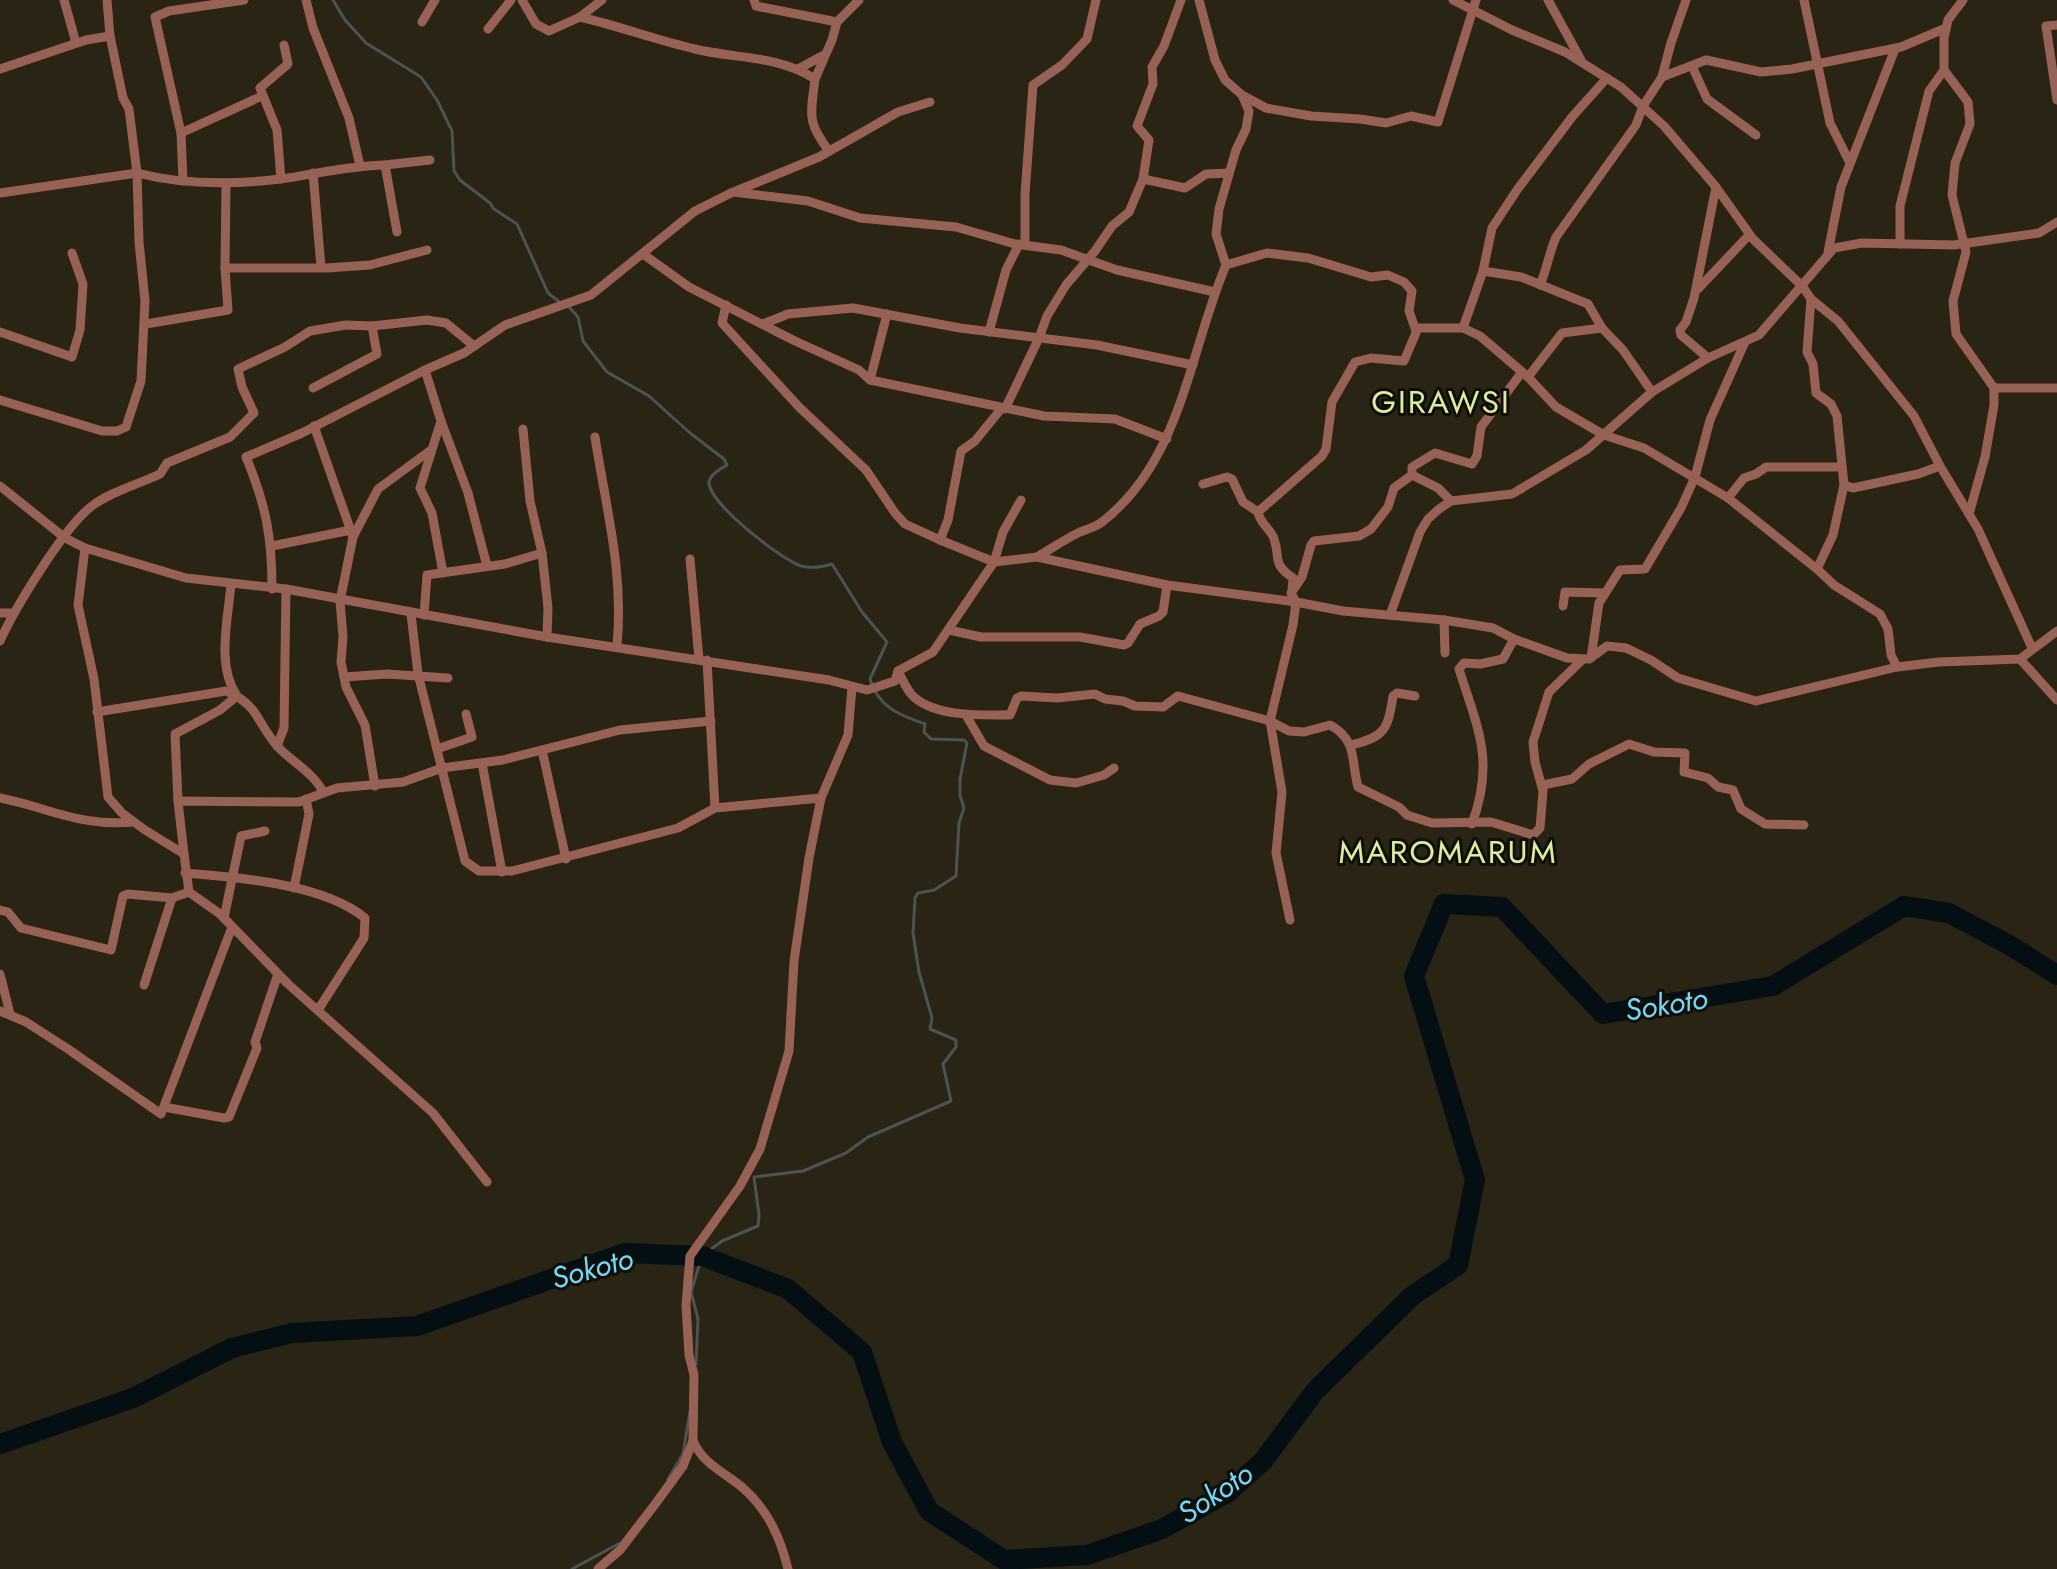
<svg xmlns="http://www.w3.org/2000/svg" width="2057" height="1569" viewBox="0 0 2057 1569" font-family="Jost,sans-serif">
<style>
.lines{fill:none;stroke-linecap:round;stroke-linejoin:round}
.stream{stroke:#4c5353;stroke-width:3}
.river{stroke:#030f13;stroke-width:20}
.street{stroke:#986156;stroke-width:9}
.labels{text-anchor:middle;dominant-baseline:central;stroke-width:6;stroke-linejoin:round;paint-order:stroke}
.water-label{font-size:30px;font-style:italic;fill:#72d9fd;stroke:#100e07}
.quarter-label{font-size:32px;letter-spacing:2px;fill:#dbeda1;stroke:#100e07}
</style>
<rect width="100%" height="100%" fill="#292414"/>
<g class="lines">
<g class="stream">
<polyline points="333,0 345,20 366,43 421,77 437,100 452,131 454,171 460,180 490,203 494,209 517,224 548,293 562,304"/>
<path d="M569,307L578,317L583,341L607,372L649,396L690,433L724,459L727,465C721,469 710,474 709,482C708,503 782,560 801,566C812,569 822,567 832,564L862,612L887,642L870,679C878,707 899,715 925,724L924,732L931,739L964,740L967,743L960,779V795L964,808L959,823L956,876L934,890L918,893L915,898L913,933L919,972L932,1018L930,1029L956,1040V1047L943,1064L951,1101L868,1137L846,1153L803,1171L754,1177L759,1215L758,1226L722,1241L702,1256L691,1292L698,1319L696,1364"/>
<polyline points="668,1479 683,1454 690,1411"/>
<polyline points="572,1569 620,1543"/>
</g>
<polyline class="river" points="0,1444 133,1398 232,1348 292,1333 417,1326 625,1253 702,1256 788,1289 862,1352 892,1442 929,1511 1004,1560 1087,1555 1162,1529 1227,1493 1263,1461 1315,1391 1412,1296 1458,1265 1475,1180 1414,976 1444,904 1502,907 1603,1014 1773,986 1904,906 1949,913 2011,946 2057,975"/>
<g class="street">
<polyline points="64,0 76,43"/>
<polyline points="306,0 313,28 349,118 360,166"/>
<polyline points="522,0 536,24 549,31 580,17 602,0"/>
<polyline points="754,0 756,6 837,22 859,0"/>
<polyline points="1453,0 1512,30 1565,52 1621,87 1664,126 1716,187 1753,239 1803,287 1811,299 1838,321 1914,416 1940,466 1978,529 2032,648"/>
<polyline points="1548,0 1581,60"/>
<polyline points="1804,0 1830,123 1850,163"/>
<polyline points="1963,0 1948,20 1944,38 1944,70 1968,102 1970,124 1955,163 1952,195 1966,252 1953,301 1956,334 1994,388 1994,405 1985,457 1969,514"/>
<path d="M580,17C619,26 656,40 695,49C735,59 779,55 815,79L832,40L837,22"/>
<polyline points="422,22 435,0"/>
<polyline points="2057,25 2046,26 2057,100"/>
<polyline points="488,29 511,0"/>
<polyline points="1692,66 1707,99 1756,135"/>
<polyline points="0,69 86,40 110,36"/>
<polyline points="798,69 824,55"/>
<polyline points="1662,77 1706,60 1761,72 1792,69 1901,47 1946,28"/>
<path d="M815,79C811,114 806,121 829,151"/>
<polyline points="1242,95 1266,108 1311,116 1360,119 1386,123 1411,116 1438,122 1476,0"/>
<polyline points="181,133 155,17 169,11 244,0"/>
<polyline points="385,165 430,160"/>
<polyline points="313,173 321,267"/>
<polyline points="281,179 277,130 260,88 288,64 284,45"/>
<polyline points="1143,179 1185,188 1206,174 1229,173"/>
<polyline points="183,181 181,133 262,96"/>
<polyline points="736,191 819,157 898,112 930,102"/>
<path d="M0,193L137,173C184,185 232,185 280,179C317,174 346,166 385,165L397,232"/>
<polyline points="1900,244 1900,206 1929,91 1944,70"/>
<polyline points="1025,245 1025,194 1033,85 1062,65 1087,39 1096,0"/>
<polyline points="1828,252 1841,187 1895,49"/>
<polyline points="643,254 689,287 795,341 859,370 870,380 1044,416 1115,419 1167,439"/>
<polyline points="1226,265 1267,253 1308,258 1371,277 1388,275 1404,282 1412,291 1409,311 1416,331"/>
<polyline points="225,268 327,268 370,265 427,250"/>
<polyline points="1483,271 1492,228 1517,190 1572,117 1606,79"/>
<path d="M1540,285C1547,269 1549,253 1556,237L1636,125L1643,106L1662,77L1671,43L1686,0"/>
<polyline points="1698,289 1749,235"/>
<polyline points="1811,299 1807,352 1813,364 1816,393 1831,404 1837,416 1844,485 1833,535 1817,569"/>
<polyline points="726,305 722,323 799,407 866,470 895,513 905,524 940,540"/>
<polyline points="146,324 228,310 225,268 226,184"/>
<polyline points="763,324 788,314 853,308 960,328 1097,345 1193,365"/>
<polyline points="1463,328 1483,271 1521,277 1588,304 1602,328"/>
<polyline points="0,332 72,357 80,330 83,284 72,253"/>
<polyline points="989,332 1006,270 1019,244"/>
<polyline points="1708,358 1681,335 1680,330 1686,322 1694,298 1716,187"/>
<polyline points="1528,377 1562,333 1602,328 1623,350 1652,392"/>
<polyline points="870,380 887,314"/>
<polyline points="313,388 377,354 372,326"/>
<polyline points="1994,388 2057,388"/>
<polyline points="0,400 102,431 117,431 126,427 141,381 145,301 139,242 137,173 129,109 123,98 110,36 107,0"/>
<polyline points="1001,409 975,441 961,451 948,520 940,540 994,562 1003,532 1021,500"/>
<polyline points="1005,409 1039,338 1047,316 1066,285 1095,251 1112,226 1129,212 1143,179 1149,140 1137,126 1153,84 1152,67 1164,46 1181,0"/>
<polyline points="441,421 468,493 487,566"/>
<polyline points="314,426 353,537"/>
<polyline points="523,429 530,501 542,553 548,608 547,637"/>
<path d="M595,437C606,509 624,571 617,646"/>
<polyline points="1412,475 1438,488 1451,501"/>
<path d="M1203,484L1227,477L1232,479L1243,502L1258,512C1260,524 1271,529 1274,539C1281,558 1271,563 1293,578L1292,590"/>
<polyline points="1844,485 1853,488 1918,474 1940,466"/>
<polyline points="0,486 65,538 85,548 186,578 286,589 547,637 829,680 867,690 895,681 898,671 933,652 994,562 1037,557 1167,585 1296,602 1343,611 1444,620 1493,628 1514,639 1567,658 1589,659 1607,646 1626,648 1651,660 1678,678 1756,701 1897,667 1939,662 2020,659 2057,631"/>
<polyline points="1728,498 1744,478 1756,474 1766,467 1842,467"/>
<polyline points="1258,512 1322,456 1326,449 1332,402 1355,362 1371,358 1404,361 1418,328 1463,328 1480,336 1528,377 1556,407 1604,435 1644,448 1728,498 1817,569 1834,585 1880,614 1888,629 1891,655 1897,667"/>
<polyline points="272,546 351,530"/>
<polyline points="85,548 78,605 94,679 108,797 122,813 145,830 184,854 189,892 220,914 288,984 433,1113 487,1182"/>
<path d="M1037,557C1051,549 1065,539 1080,532C1087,529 1096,527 1102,522C1182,460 1189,352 1226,265L1216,234L1219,209L1236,150L1246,129L1249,111L1242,95L1225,80L1215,60L1199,0"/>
<polyline points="690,559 699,659"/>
<polyline points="443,573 432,513 420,488 441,421 425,370 464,353 505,325 591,295 695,211 733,192 808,201 860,218 956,227 1015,244 1061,250 1117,270 1215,292"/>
<path d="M272,589C272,537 266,505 246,457L302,433L425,370"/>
<polyline points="1563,606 1565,592 1604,593"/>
<polyline points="0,613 13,613"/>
<polyline points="411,614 418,674 465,861 479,871 512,871 678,828 715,808 821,798"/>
<polyline points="424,615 427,575 505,564 542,553"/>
<polyline points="1390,615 1420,532 1428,519 1439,509 1451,501 1512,494 1586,450 1652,392 1708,358 1759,335 1834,248 1862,243 1954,245 2039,233 2057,222"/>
<polyline points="1444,620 1445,653"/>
<polyline points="949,630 981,637 1080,637 1124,645 1128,643 1140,624 1159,616 1163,612 1167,585"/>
<path d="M0,641C15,608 64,527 92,506C110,492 139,484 160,474L167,463L230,437L254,413L242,387L238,369L285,347L310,331L346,325L372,326L427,320L446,323L474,346"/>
<polyline points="1591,658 1599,603 1620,570 1645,569 1681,508 1695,477 1710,420 1745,342"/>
<polyline points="2020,659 2057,700"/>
<polyline points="707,660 715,808"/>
<path d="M898,671C903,680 907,692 915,698C938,717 982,715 1010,715L1017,698L1021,696L1057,698L1095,694L1105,699L1123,701L1135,706L1163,707L1178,696L1270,721L1289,731L1304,732L1330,725C1358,740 1351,762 1358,787L1399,807L1407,815L1432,823L1491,822L1533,835L1540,828L1543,791L1535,762L1533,742L1549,692L1582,660"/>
<polyline points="344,677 387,674 448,678"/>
<path d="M97,712L226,691C236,695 245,701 252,709C261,721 267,735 278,747C292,762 314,773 323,792"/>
<polyline points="967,717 984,746 1050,780 1076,783 1104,775 1114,768"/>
<path d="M1351,745C1385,737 1388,729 1393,696L1397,693L1415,696"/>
<polyline points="277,746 284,728 286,589"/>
<polyline points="437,749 472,737 466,714"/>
<polyline points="542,750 566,859"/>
<polyline points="482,763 502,872"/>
<polyline points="1543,785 1572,779 1589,764 1629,744 1654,752 1685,753 1684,772 1708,778 1718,787 1733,790 1741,809 1765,824 1804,825"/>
<polyline points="375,786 365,725 346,687 341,662 343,637 340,601 353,537 378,489 431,450"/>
<path d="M0,798C50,808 80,827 134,822"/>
<path d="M178,801L175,734L220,710L237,696C216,665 228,620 231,584"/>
<path d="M1472,824C1495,761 1478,729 1459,669L1464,663L1480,664L1503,659L1514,639"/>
<polyline points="184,854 178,801 299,802 337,788 403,782 442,768 503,760 620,730 711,721"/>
<path d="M185,873C237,877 324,884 365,918L364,938L318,1010"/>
<polyline points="294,888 309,814 306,799"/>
<polyline points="0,910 8,912 21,928 111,950 123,896 128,894 172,898 189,892"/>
<polyline points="224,918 241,836 265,831"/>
<polyline points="1290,920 1276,853 1282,792 1270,721 1293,625 1296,602 1291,593 1302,577 1311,545 1314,541 1359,536 1371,529 1388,507 1394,488 1412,475 1412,467 1435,453 1472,464 1477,456 1481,427 1522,372"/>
<polyline points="0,974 10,1014"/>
<polyline points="144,985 172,898"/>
<polyline points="0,1011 26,1022 68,1049 161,1114 232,927"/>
<polyline points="164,1107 224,1118 229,1117 257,1048 255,1042 278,974"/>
<path d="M693,1441C704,1465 723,1471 743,1488C768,1510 780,1537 788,1569"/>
<polyline points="598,1569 620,1550 656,1503 683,1466 693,1441 694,1375 689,1355 686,1305 690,1256 740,1186 760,1149 789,1051 794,961 809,858 821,798 848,735 852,687"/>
</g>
</g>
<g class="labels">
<g class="water-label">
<text transform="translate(1666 1004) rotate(-9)">Sokoto</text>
<text transform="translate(592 1268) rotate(-15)">Sokoto</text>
<text transform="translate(1215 1493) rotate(-34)">Sokoto</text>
</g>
<g class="quarter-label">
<text x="1441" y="402">GIRAWSI</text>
<text x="1448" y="852">MAROMARUM</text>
</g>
</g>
</svg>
